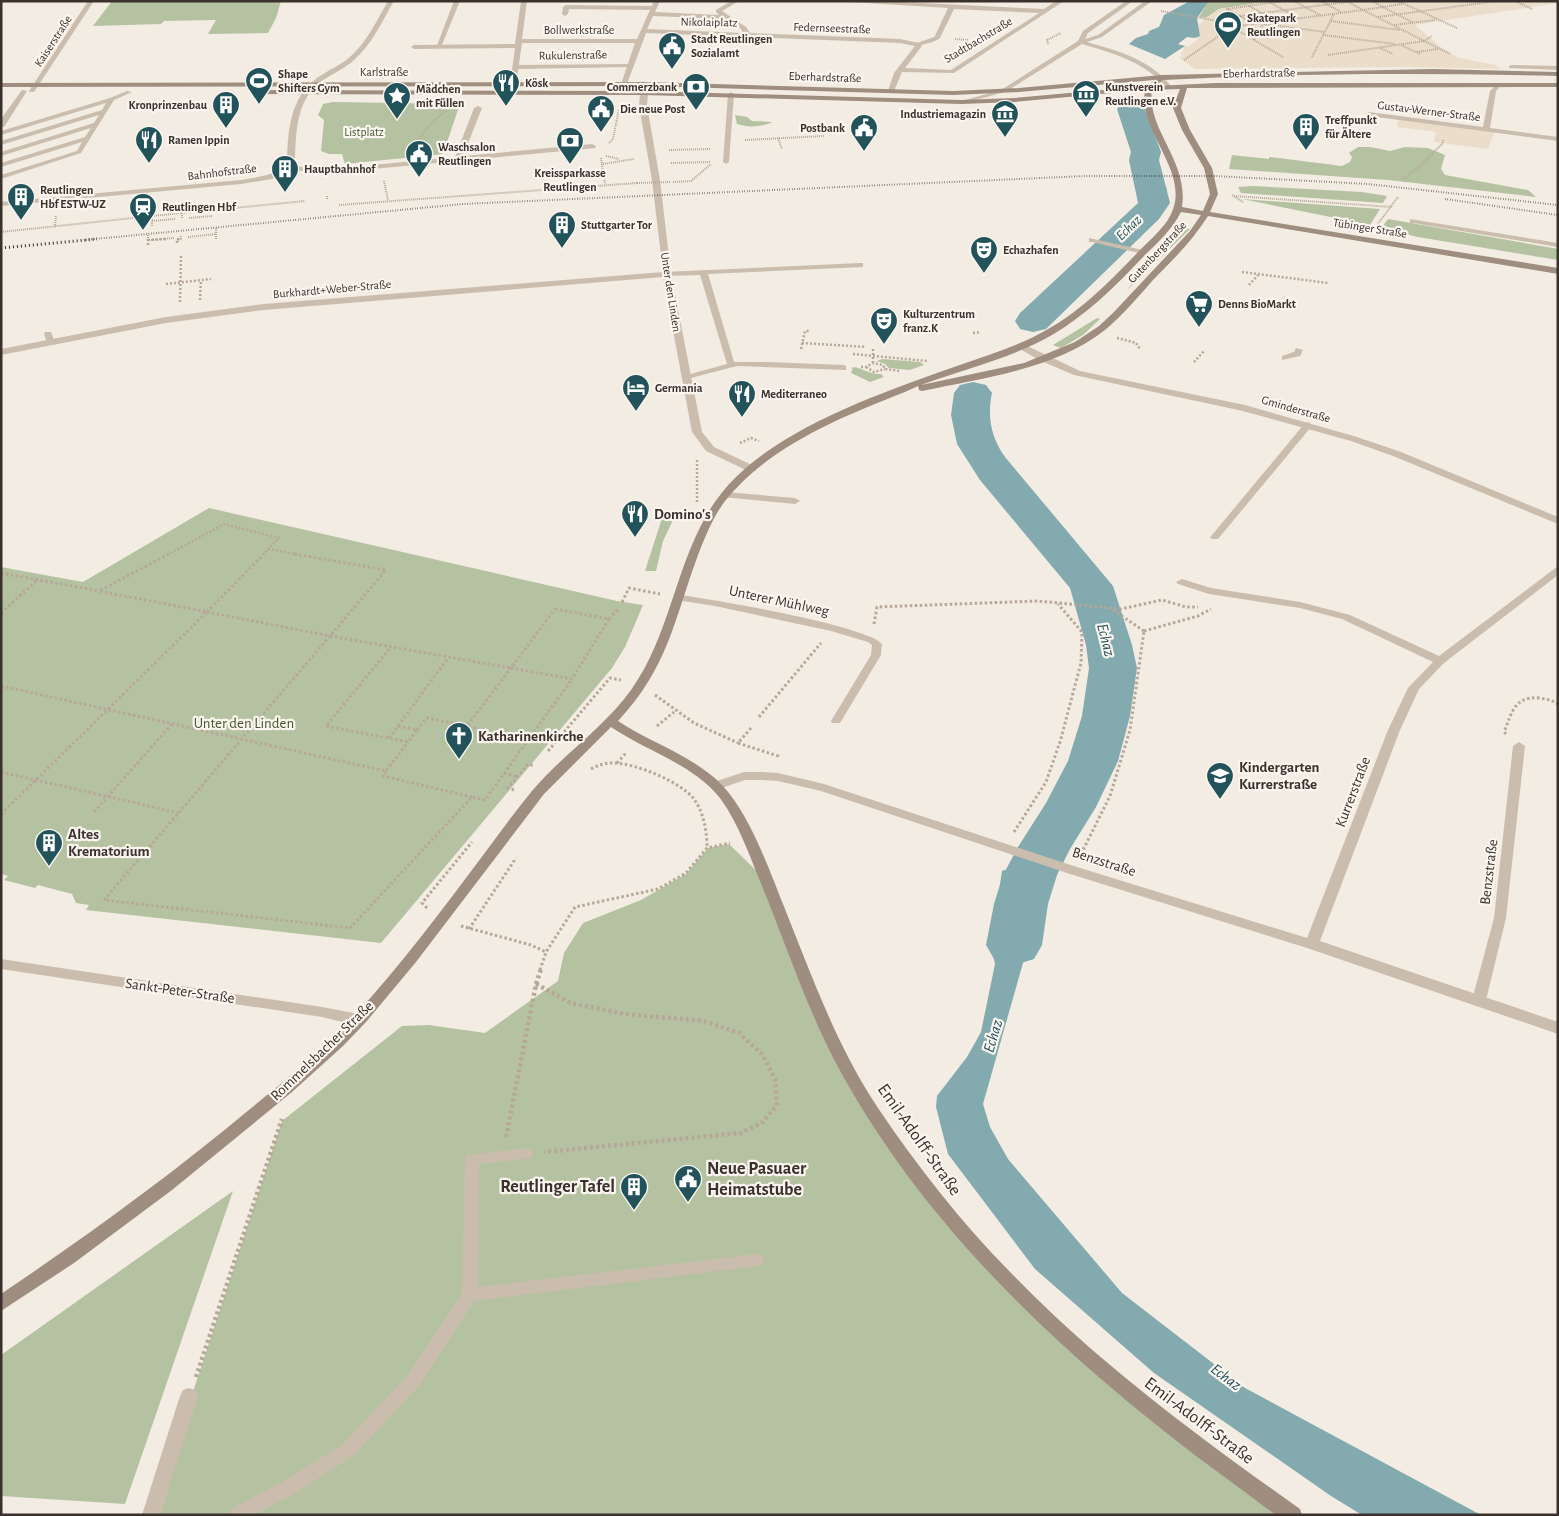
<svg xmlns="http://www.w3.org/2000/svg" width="1559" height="1516" viewBox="0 0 1559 1516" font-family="'Alegreya Sans',sans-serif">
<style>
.green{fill:#b5c2a2}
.plaza{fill:#eadeca}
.water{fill:#82aaaf}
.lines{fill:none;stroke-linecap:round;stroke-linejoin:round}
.river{fill:#82aaaf;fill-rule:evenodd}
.path-far3{stroke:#b7a798;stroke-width:2;stroke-dasharray:1 1;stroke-linecap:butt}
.path-far2{stroke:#b7a798;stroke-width:2.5;stroke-dasharray:2 2;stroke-linecap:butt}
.path-far1{stroke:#b7a798;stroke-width:3;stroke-dasharray:2.5 2.5;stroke-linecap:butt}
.path{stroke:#b7a798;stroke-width:4.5;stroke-dasharray:3 3;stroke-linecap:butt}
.lane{fill:#cbbdad;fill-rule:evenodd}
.street{fill:#cbbdad;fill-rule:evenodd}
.secondary{fill:#9f8d7f;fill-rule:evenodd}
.rail-far1{stroke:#3a312c;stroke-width:2;stroke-dasharray:0.5 2;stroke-linecap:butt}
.rail{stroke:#3a312c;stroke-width:3;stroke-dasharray:1 3;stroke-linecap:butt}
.path-bridge{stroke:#b7a798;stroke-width:2;stroke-dasharray:1 1;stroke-linecap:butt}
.labels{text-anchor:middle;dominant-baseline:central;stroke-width:4.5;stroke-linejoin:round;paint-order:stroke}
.far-poi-label{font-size:12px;font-weight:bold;fill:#3a312c;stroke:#faf5ee;text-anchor:start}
.far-street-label{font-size:12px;fill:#3a312c;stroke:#faf5ee}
.far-park-label{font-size:12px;fill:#465730;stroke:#faf5ee}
.far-water-label{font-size:14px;font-style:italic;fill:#22525a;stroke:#faf5ee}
.poi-label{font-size:15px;font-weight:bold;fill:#3a312c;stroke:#faf5ee;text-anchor:start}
.street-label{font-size:15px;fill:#3a312c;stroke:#faf5ee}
.park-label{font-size:15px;fill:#465730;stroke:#faf5ee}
.water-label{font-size:16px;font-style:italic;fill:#22525a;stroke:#faf5ee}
.near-street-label{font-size:18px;fill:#3a312c;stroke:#faf5ee}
.near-poi-label{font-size:18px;font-weight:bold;fill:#3a312c;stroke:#faf5ee;text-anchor:start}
</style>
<rect width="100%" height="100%" fill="#f3ece2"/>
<g class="green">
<polygon points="112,1 281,1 276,18 268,33 208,34 216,20 164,21 161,24 93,26"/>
<polygon points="1212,1 1271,1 1219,9 1206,18 1199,17 1207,4"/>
<polygon points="333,102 460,104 443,154 345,164 342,154 329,154 321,151 324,120 318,115 323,104"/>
<path d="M735,115L747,117L752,121L773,122C759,127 750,128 737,124Z"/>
<polygon points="1358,147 1370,147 1390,151 1405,147 1428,148 1445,155 1441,169 1445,175 1528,190 1536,197 1388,180 1229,169 1232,155 1269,159 1269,157 1342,166 1350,162 1352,157 1349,153"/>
<polygon points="1252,186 1362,192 1387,196 1383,203 1241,193 1238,187"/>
<polygon points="1242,199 1380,209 1370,225"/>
<polygon points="1388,219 1558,249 1558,260 1418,237 1381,228"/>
<polygon points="1179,227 1190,229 1126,291"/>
<polygon points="1097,318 1100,319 1083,335 1061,348 1053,345"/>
<polygon points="882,359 920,362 924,365 910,370 889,368 885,364 877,361"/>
<path d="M853,367C864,368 869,375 881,374L884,377L870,382L851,373Z"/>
<polygon points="209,508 617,601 643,605 625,647 612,668 381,943 86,910 89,905 76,903 72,894 38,885 35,888 4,880 8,876 1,874 1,567 83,582"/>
<polygon points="667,516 673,520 663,541 656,571 645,571 662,518"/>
<polygon points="729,844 768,882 852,1077 1005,1280 1293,1515 158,1515 192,1395 282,1121 402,1026 429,1025 485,1033 558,981 564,953 583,923 641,900 686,874 708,848"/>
<polygon points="233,1191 125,1504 1,1496 1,1355"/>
</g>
<g class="plaza">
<polygon points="1271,1 1558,1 1558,3 1415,25 1442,48 1459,58 1496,65 1500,69 1405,67 1195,69 1179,58 1182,55 1181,54 1185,46 1189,46 1198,39 1198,25 1219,9"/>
<polygon points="1399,118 1495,130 1488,149 1434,142 1436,132 1397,127"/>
</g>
<g class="water">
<polygon points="1190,1 1212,1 1207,4 1197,18 1200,36 1195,38 1187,37 1178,44 1185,46 1165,59 1129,44 1136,38 1148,34 1149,31 1159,27 1164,15"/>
<polygon points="1125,108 1139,111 1159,168 1138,168 1133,153 1140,151"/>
<path d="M1144,184H1163L1167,189C1167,215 1139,231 1121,246L1106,242L1147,205V194Z"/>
<polygon points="1103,245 1119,248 1081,292 1041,322 1021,316 1041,303"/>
<polygon points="1004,870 1049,884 1036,917 983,1104 990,1127 1008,1159 1122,1293 1245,1388 1481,1515 1362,1515 1331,1496 1154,1373 1035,1269 948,1154 936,1107 937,1096 967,1057 981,1032 995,964 991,945 1002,871"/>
</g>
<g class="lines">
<g class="river">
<polygon points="1131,100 1141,103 1145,109 1161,152 1159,160 1170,203 1159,219 1046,329 1033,332 1020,329 1015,321 1020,313 1138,203 1129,160 1131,152 1117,109 1121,103"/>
<path d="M973,382L986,385L992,393C987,417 991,437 1005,457L1113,586L1132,645L1137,668L1130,716L1118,761L1096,807L1070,849L1057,875L1048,904L1042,945L1034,959L1014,965L994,959L986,945L994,904L1003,875L1018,847L1046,803L1068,761L1082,716L1089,668L1086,645L1070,588L980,480L957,444L951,415L954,393L960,385Z"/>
</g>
<g class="path-far3">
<polyline points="1294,1 1320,15"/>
<polyline points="1321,1 1341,12"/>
<polyline points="1398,1 1457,28"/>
<polyline points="1515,1 1532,9"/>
<polyline points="1348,2 1363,10 1383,7 1372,1"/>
<polyline points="1271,3 1298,18"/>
<polyline points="1402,4 1383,7 1414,23"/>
<polyline points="1249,6 1276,21"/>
<polyline points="1161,11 1223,22 1232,27"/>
<polyline points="1378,17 1497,1"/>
<polyline points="1331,21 1400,30"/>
<polyline points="1223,22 1218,19 1354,1"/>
<polyline points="1254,24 1227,9 1282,1"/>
<polyline points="1264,24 1325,32"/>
<polyline points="1394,25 1435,20"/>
<polyline points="1323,35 1395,44"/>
<polyline points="955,39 969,40"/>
<polyline points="1254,40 1264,23"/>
<polyline points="1048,44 1047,40 1061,33"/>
<polyline points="1401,45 1420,54"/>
<polyline points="1380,48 1393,54"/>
<polyline points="1417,52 1438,49"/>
<polyline points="1328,55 1424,41 1432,36"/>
<polyline points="1283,57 1232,27 1363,10 1450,54"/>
<polyline points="1312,57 1334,14"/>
<polyline points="1184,60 1232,27"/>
<polyline points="778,138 782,149"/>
<polyline points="745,140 824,136"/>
<polyline points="609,143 613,139 619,109"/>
<polyline points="411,145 419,139 431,123 447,110"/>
<polyline points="669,150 710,149"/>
<polyline points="606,156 619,159"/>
<polyline points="601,158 605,184"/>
<polyline points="671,163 710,162"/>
<polyline points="603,164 634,159"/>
<polyline points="1403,179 1419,167 1443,143 1443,140"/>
<polyline points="384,181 388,200"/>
<polyline points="673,182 691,181 711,164"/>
<polyline points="1232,195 1243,202"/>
<polyline points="327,196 327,200"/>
<polyline points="1234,196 1392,207"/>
<polyline points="339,205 637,183"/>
<polyline points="182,213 182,218"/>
<polyline points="189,218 212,216"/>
<polyline points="152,221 175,219"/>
<polyline points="1377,225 1398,197"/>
<polyline points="152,226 152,216 305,201"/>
<polyline points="55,227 56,215"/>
<polyline points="216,228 216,240"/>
<polyline points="1,232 152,216"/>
<polyline points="148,235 148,240"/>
<polyline points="188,237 216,234"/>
<polyline points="151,240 174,238"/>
<polyline points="177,240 181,239 181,235"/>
</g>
<g class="path-far2">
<polyline points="148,239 148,246"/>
<polyline points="148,240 167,239"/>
<polyline points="177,243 177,239 181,239"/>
<polyline points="1242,272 1328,283"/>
<polyline points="166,284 211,279"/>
<polyline points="1249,285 1258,275"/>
<polyline points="200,300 201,280"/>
<polyline points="180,302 181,255"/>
<polyline points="973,333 981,332"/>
<polyline points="1117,338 1136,343 1140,349"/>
<polyline points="802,343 866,347"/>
<polyline points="801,349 805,331 809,331"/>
<polyline points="873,349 873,363"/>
<polyline points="853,354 927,361"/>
<polyline points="1194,362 1204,351"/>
<polyline points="861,367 866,367 873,363 883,365 885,369 900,371"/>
<polyline points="866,367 874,372 885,369"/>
<polyline points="740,443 751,438 759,441"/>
<polyline points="697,460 697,502"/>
<polyline points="268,549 301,555"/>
<polyline points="167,555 224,524 279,538 268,549"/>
<polyline points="263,555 268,549"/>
</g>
<g class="path-far1">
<polyline points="169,554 99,591 207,612"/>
<polyline points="294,554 386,570 330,636"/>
<polyline points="1,573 99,591"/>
<polyline points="622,602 629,588 660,594"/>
<polygon points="555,609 609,619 572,679 511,668"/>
<polyline points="1113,610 1144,631"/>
<polyline points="207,612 330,636"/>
<polyline points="207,612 264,554"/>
<polyline points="1,613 37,580"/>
<polyline points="609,619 619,608"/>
<polyline points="874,624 877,607 1038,601 1121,609 1162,600 1186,607 1198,607"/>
<polyline points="1144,631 1198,616 1211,609"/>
<polyline points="330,636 511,668"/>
<polyline points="330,636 104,900 350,928 472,797 485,800 528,740 467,726 511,668"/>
<polyline points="1,686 386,771 408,742"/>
<polyline points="655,695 694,723 738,743"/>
<polyline points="759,717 821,643"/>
<polyline points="398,726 448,658"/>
<polyline points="657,726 674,712"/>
<polyline points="751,728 738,743 778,756 778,759"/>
<polyline points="417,730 427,718 467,726"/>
<path d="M1506,734L1504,732C1512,713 1514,696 1539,698C1546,699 1552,700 1558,704"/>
<polyline points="389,738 398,726 417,730 408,742 326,726 390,648"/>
<polyline points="528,740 572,679"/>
<polyline points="548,751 610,678 621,680"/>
<polyline points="617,763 626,753"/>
<path d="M591,769C598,765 605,763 613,763C635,763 681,782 694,799C704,813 707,832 707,848"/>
<polyline points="386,771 383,776 472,797"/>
<polyline points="1,772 179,813"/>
<polyline points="504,773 518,777"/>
<polyline points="514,790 508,788 528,764 535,766"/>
<polyline points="94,812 173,723"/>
<polyline points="1,814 207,612"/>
<polyline points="1014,832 1046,782 1060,742 1081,663 1082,632 1058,604"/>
<polyline points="1081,854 1110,796 1130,730 1144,631"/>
<polyline points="427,908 422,903 472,842"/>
<polyline points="461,926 531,945 546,952"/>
<polyline points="469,929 516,858"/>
<polyline points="540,970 546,952 575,907 658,889 686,873 707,848 730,843"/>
</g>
<g class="path">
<polyline points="536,984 571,1003 625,1014 704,1021 739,1033 762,1054 775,1079 777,1105 763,1122 741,1133 544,1152"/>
<polyline points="506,1137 536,984 541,969"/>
<polyline points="196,1377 282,1119"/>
</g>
<g class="lane">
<polygon points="454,1 460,1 441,47 436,48"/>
<path d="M1126,1H1133L1088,33L1085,39L1098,35L1145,1H1152L1102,37L1087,42C1119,51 1151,60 1172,87L1171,88H1167C1145,62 1113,53 1082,44L1005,92L961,104L958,102L1001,90L1078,41L1083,31Z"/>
<polygon points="566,5 654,6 657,8 654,10 569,9 568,14 565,16 562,14 563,7"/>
<polygon points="937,36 940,38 933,42 917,46 914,44"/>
<polygon points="633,64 633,66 631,67 516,69 513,67 516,65"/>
<polygon points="1511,65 1558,66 1558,70 1509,68 1509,66"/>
<polygon points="646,82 649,84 647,93 642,94 643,84"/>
<polygon points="127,91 132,92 114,100 81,153 1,179 1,175 77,151 82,142 1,167 1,163 85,137 91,128 1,156 1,152 94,123 99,115 1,145 1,141 102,110 106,103 1,135 1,131 110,98"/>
<polygon points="731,92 734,94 729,162 726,164 723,162 728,94"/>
<polygon points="1410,219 1558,243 1558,247 1413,223 1410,223"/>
<polygon points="1089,238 1143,250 1147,252 1143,254 1092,242 1089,242"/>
<polygon points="860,263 863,263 863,267 708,274 734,362 768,362 843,365 846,366 846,370 737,366 687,379 683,376 727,364 700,275 667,276 664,276 664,272"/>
<polygon points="45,332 51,332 55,343 54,345 48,345 44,334"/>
<polygon points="1296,348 1303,350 1300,356 1282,360 1282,356 1294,352"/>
<polygon points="1308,422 1312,425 1311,427 1218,539 1212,539 1210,537 1212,535 1305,423"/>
<polygon points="725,492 795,498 800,501 795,504 722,497 722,493"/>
<path d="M680,595C712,599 867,626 882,644L881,655L840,723H832L831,721L871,655L872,645L868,642L831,631L715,606L676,600L675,598Z"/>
<polygon points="1519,742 1525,746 1506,918 1486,1000 1484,1003 1479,1005 1474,1003 1472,1000 1494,918 1513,746"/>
<polygon points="526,1148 531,1150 533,1154 531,1158 479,1164 478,1287 757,1254 762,1255 764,1260 762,1265 757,1266 474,1301 419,1386 354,1455 294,1494 254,1515 229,1515 231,1509 282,1482 342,1445 407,1376 462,1294 465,1159 467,1155"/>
</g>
<g class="street">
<polygon points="88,1 94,1 34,92 30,92 29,91"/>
<path d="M388,1H394C382,21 373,43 355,59C346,68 334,73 323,80C296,99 296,131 295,161L292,166L331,169L455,157L474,108L478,106L482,108L463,156L592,144L596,146L595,148L331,173L288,170L272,179L241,184L1,206V202L241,180C256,177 279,176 287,161C288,130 290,98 317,78C328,70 342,65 352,55C368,40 377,20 388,1Z"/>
<path d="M521,1H527L522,39H637L654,1H660L655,12L719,15L716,12V10L731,1H739L722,11L746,27L750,33L900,39L919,43L922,46L905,68L951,70L1039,13L954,9L940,38L937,40L934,38L948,8L833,1H881L1044,9L1056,1H1064L954,73L902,72L894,91L891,93L888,91L894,73L915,46L900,43L646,33L627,84L624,86L621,84L635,43H522L517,78L507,86L504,84L511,77L515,48L414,49L411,47L414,45L515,44ZM653,16L726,19L741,29L743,33L647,29Z"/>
<polygon points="1498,83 1501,85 1496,91 1490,128 1558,137 1558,141 1369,116 1365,114 1369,112 1483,127 1490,91"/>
<polygon points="22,90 27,91 4,127 1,127 1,119"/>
<polygon points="644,91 648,93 647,106 660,180 671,274 702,432 714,447 756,467 756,471 748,471 706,451 692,432 663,277 264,310 166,323 1,355 1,349 166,317 264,304 663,272 652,180 639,106 640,93"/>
<polygon points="1021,343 1080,371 1245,405 1357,437 1401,452 1558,517 1558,524 1393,456 1351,441 1243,411 1074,375 1041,361 1018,348 1018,344"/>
<polygon points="1558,566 1558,575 1444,663 1419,689 1400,730 1320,941 1558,1022 1558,1034 1307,948 1067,873 821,791 778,781 761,780 745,780 716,790 710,786 711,783 744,772 761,772 778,773 824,784 1077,867 1307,938 1388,730 1408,688 1433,662 1342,619 1300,608 1209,594 1178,584 1176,582 1182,579 1211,588 1300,602 1350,615 1439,656"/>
<polygon points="1,959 322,1007 359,1014 364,1016 366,1020 364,1024 359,1026 322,1017 1,969"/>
<polygon points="189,1388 195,1390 198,1396 160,1515 142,1515 180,1396 183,1390"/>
</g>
<path class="secondary" d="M1433,69L1558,72V76C1426,73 1294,73 1163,80L1156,86L1216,83H1558V87L1187,88L1181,108L1190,130L1212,168L1218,194L1210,212L1558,268V274L1208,216C1193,240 1173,260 1153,280C1138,297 1123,315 1105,330C1056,369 982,378 922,391L919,390L918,386L905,392C841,417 769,446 725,501C713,517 705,537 698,555C674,620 668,668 618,721C651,743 694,756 722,785C749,813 769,869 783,904C811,974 836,1045 878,1108C919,1169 965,1227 1017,1279C1102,1366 1200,1438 1300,1509L1302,1515C1294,1515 1282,1516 1275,1514C1268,1510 1260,1503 1253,1498C1234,1484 1215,1470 1196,1456C1056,1349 923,1224 838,1067C807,1009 787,947 762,886C750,857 739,824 720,798C693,764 646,751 611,727L544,794L416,962L366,1022L343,1046L292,1092L172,1190L74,1263L1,1311V1294C87,1236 171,1175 250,1109C287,1079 324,1049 356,1014C400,966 439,914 478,862C496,838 513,814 532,791C562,755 604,728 631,690C678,625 676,535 736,477C790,424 886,391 957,366C984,356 1013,348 1039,334C1079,314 1110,281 1141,249C1149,241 1158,233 1165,224C1200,178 1137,136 1145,90L1014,102L961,104L644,95L254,94L251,92L254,90L644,91L961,100L1014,98L1148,86L1154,80L1019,92L953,95L646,86L1,87V83L646,82L953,91L1019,88L1162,75ZM1180,89L1173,108L1182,130L1204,168L1210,194L1203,211L1182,207C1189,161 1146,129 1152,90ZM1181,212L1201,215L1190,231L1113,313L1099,326L1075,342L1024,363L921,385C964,369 1012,358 1052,335C1086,315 1115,287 1142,258C1156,244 1172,230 1181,212Z"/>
<g class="rail-far1">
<polyline points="1445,199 1558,215"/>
<polyline points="84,240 463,204 1085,176 1215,176 1368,184 1558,205"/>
</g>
<polyline class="rail" points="1,248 97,239"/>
<polyline class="path-bridge" points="637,183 670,182"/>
</g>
<defs>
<symbol id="stadium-pin" viewBox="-11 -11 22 30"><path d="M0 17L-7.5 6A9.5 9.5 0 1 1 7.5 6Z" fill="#22525a" stroke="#faf5ee"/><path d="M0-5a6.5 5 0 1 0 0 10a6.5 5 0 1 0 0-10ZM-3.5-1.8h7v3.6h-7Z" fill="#fff"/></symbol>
<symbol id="civic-pin" viewBox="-11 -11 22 30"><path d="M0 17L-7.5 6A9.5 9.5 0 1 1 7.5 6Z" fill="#22525a" stroke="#faf5ee"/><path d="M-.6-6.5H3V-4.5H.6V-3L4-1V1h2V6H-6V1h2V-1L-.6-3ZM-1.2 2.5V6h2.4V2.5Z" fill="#fff"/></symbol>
<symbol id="restaurant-pin" viewBox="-11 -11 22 30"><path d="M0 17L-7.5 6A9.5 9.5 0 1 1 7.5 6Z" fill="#22525a" stroke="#faf5ee"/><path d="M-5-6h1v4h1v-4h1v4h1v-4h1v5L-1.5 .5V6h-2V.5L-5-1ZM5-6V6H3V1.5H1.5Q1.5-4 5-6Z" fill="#fff"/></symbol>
<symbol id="bank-pin" viewBox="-11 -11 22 30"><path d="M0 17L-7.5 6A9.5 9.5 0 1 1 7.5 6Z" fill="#22525a" stroke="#faf5ee"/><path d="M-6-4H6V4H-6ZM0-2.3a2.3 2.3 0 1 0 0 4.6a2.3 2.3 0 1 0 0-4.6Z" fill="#fff"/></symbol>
<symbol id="museum-pin" viewBox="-11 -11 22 30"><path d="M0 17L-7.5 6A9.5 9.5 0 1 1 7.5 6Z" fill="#22525a" stroke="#faf5ee"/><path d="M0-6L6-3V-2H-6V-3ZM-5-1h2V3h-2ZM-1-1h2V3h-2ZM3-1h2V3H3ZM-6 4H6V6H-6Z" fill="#fff"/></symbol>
<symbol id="sight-pin" viewBox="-11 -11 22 30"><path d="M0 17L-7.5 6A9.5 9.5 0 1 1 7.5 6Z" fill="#22525a" stroke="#faf5ee"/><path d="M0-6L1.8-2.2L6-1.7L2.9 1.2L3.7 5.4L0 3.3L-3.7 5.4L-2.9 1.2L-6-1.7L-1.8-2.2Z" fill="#fff"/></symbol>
<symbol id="building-pin" viewBox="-11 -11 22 30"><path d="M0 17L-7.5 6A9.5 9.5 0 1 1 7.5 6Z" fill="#22525a" stroke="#faf5ee"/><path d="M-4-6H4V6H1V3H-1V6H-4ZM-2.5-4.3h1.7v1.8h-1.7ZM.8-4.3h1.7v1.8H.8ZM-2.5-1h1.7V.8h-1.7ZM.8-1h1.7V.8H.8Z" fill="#fff"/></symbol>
<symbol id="station-pin" viewBox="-11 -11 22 30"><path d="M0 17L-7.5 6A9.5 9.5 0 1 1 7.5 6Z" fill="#22525a" stroke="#faf5ee"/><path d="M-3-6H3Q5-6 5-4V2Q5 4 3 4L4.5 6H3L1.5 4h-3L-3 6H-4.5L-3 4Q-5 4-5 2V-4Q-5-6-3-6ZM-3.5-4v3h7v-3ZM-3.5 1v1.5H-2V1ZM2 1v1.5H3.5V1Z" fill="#fff"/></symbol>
<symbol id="theatre-pin" viewBox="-11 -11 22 30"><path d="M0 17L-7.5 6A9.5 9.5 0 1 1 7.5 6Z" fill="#22525a" stroke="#faf5ee"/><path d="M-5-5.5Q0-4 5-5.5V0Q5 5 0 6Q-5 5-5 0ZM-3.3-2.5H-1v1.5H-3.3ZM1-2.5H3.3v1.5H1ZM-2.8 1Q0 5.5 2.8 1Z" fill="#fff"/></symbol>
<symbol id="supermarket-pin" viewBox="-11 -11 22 30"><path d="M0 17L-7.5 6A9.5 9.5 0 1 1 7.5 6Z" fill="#22525a" stroke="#faf5ee"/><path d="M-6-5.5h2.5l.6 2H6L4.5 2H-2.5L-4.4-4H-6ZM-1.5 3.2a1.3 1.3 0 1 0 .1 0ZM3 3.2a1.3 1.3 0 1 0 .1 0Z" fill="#fff"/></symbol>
<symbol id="hotel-pin" viewBox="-11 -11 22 30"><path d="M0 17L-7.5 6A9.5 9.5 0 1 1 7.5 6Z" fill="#22525a" stroke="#faf5ee"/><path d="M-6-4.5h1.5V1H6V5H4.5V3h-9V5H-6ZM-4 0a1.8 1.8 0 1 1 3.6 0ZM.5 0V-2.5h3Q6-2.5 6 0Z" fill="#fff"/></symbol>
<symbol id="church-pin" viewBox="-11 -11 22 30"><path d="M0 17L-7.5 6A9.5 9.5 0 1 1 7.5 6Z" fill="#22525a" stroke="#faf5ee"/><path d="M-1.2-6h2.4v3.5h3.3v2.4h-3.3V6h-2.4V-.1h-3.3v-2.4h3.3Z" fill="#fff"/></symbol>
<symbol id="school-pin" viewBox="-11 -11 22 30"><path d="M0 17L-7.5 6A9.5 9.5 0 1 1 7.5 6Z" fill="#22525a" stroke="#faf5ee"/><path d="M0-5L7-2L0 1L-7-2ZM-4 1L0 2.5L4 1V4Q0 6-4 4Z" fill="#fff"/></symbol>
</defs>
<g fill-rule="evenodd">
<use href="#stadium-pin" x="1212" y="9" width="32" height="43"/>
<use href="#civic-pin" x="656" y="30" width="32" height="43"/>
<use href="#stadium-pin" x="243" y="65" width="32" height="43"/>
<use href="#restaurant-pin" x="490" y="67" width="32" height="43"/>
<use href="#bank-pin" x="680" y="71" width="32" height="43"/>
<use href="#museum-pin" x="1070" y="78" width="32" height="43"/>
<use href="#sight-pin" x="381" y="80" width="32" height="43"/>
<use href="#building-pin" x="210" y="89" width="32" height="43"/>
<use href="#civic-pin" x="585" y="93" width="32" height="43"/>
<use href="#museum-pin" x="989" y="98" width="32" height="43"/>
<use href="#building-pin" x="1290" y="111" width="32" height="43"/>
<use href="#civic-pin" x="848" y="112" width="32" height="43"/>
<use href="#restaurant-pin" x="133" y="124" width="32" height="43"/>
<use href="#bank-pin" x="554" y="125" width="32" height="43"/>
<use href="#civic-pin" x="403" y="138" width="32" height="43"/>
<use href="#building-pin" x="269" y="153" width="32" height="43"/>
<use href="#building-pin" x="5" y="181" width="32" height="43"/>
<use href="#station-pin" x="127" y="191" width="32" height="43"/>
<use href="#building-pin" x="546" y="209" width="32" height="43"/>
<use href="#theatre-pin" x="968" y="234" width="32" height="43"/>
<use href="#supermarket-pin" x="1183" y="288" width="32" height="43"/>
<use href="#theatre-pin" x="868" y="305" width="32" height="43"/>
<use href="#hotel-pin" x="620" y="372" width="32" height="43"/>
<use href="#restaurant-pin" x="726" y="378" width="32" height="43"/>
<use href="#restaurant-pin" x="619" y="498" width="32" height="43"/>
<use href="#church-pin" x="443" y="720" width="32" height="43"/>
<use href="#school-pin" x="1204" y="760" width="32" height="43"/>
<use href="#building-pin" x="33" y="827" width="32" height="43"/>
<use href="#civic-pin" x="672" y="1163" width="32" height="43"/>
<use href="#building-pin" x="618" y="1171" width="32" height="43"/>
</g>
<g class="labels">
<g class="far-poi-label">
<text x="1247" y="18">Skatepark<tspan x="1247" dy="14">Reutlingen</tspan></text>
<text x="691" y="39">Stadt Reutlingen<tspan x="691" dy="14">Sozialamt</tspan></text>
<text x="278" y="74">Shape<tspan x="278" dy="14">Shifters Gym</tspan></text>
<text x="525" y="83">Kösk</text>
<text x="677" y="87" text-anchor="end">Commerzbank</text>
<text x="1105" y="87">Kunstverein<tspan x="1105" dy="14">Reutlingen e.V.</tspan></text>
<text x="416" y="89">Mädchen<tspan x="416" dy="14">mit Füllen</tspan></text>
<text x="207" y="105" text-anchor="end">Kronprinzenbau</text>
<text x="620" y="109">Die neue Post</text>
<text x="986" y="114" text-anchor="end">Industriemagazin</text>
<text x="1325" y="120">Treffpunkt<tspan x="1325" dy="14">für Ältere</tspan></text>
<text x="845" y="128" text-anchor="end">Postbank</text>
<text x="168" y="140">Ramen Ippin</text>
<text x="438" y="147">Waschsalon<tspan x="438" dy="14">Reutlingen</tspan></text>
<text x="304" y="169">Hauptbahnhof</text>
<text x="570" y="173" text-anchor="middle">Kreissparkasse<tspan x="570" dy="14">Reutlingen</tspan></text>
<text x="40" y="190">Reutlingen<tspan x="40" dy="14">Hbf ESTW-UZ</tspan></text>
<text x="162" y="207">Reutlingen Hbf</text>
<text x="581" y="225">Stuttgarter Tor</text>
<text x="1003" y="250">Echazhafen</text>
<text x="1218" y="304">Denns BioMarkt</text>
<text x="903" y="314">Kulturzentrum<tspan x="903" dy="14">franz.K</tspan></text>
<text x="655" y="388">Germania</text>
<text x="761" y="394">Mediterraneo</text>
</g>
<g class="far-street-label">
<text transform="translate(709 22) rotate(1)">Nikolaiplatz</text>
<text transform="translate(832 28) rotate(2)">Federnseestraße</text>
<text x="579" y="30">Bollwerkstraße</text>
<text transform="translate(978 40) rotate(-31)">Stadtbachstraße</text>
<text transform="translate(53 41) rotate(-57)">Kaiserstraße</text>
<text transform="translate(573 55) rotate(-1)">Rukulenstraße</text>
<text x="384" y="72">Karlstraße</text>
<text transform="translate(1259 73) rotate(-1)">Eberhardstraße</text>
<text transform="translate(825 77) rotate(2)">Eberhardstraße</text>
<text transform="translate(1429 111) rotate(7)">Gustav-Werner-Straße</text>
<text transform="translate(222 172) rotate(-7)">Bahnhofstraße</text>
<text transform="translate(1370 228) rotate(9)">Tübinger Straße</text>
<text transform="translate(1157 252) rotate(-47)">Gutenbergstraße</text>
<text transform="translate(332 289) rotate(-5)">Burkhardt+Weber-Straße</text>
<text transform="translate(671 292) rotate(81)">Unter den Linden</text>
<text transform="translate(1296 409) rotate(16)">Gminderstraße</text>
</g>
<g class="far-park-label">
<text x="364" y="132">Listplatz</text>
</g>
<g class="far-water-label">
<text transform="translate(1129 228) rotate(-44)">Echaz</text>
</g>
<g class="poi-label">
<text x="654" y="514">Domino's</text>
<text x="478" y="736">Katharinenkirche</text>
<text x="1239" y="767">Kindergarten<tspan x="1239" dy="17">Kurrerstraße</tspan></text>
<text x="68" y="834">Altes<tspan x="68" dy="17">Krematorium</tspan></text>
</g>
<g class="street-label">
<text transform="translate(779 601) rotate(12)">Unterer Mühlweg</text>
<text transform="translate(1353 792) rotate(-69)">Kurrerstraße</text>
<text transform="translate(1104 862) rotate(18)">Benzstraße</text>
<text transform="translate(1489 872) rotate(-83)">Benzstraße</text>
<text transform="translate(180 991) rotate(8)">Sankt-Peter-Straße</text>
<text transform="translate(322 1051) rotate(-44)">Rommelsbacher Straße</text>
</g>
<g class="park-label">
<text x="244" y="723">Unter den Linden</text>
</g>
<g class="water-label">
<text transform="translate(1106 640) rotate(76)">Echaz</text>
<text transform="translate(993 1036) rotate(-73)">Echaz</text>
<text transform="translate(1226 1377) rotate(37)">Echaz</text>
</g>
<g class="near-street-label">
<text transform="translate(919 1140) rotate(55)">Emil-Adolff-Straße</text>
<text transform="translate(1199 1421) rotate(37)">Emil-Adolff-Straße</text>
</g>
<g class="near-poi-label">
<text x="707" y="1169">Neue Pasuaer<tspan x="707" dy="21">Heimatstube</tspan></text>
<text x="615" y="1187" text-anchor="end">Reutlinger Tafel</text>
</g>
</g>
<rect width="1559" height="1516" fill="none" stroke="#3a312c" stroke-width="5"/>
</svg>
